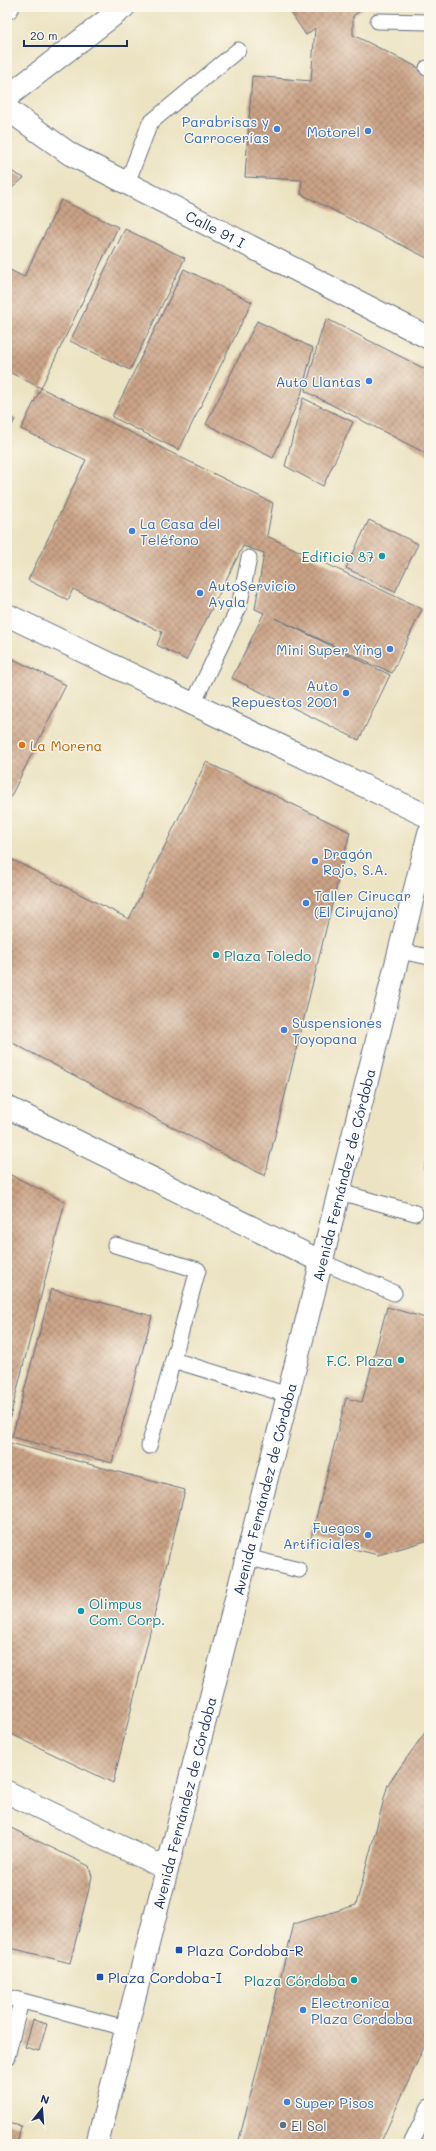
<svg xmlns="http://www.w3.org/2000/svg" width="436" height="2151" viewBox="0 0 436 2151" font-family="Mali,sans-serif">
<style>
.building{fill:url(#building-cross-hatch)}
.lines{fill:none;stroke-linecap:round;stroke-linejoin:round}
.lane-casing{stroke:#646e81;stroke-width:17}
.street-casing{stroke:#646e81;stroke-width:24}
.secondary-casing{stroke:#646e81;stroke-width:24}
.primary-casing{stroke:#646e81;stroke-width:24}
.lane{stroke:#fff;stroke-width:15}
.street{stroke:#fff;stroke-width:22}
.secondary{stroke:#fff;stroke-width:22}
.primary{stroke:#fff;stroke-width:22}
.shop-dot{fill:#3f7fe0;stroke:#fbf7ec;stroke-width:1.5}
.culture-dot{fill:#0f9aa8;stroke:#fbf7ec;stroke-width:1.5}
.food-dot{fill:#e8710a;stroke:#fbf7ec;stroke-width:1.5}
.transit-dot{fill:#1a4fb4;stroke:#fbf7ec;stroke-width:1.5}
.service-dot{fill:#5c6f8a;stroke:#fbf7ec;stroke-width:1.5}
.labels{text-anchor:middle;dominant-baseline:central;stroke-width:3;stroke-linejoin:round;paint-order:stroke}
.shop-label{font-size:14px;fill:#366cbe;stroke:#fbf7ec;text-anchor:start}
.street-label{font-size:14px;fill:#1b2f5e;stroke:#fbf7ec}
.culture-label{font-size:14px;fill:#0d838f;stroke:#fbf7ec;text-anchor:end}
.food-label{font-size:14px;fill:#c56008;stroke:#fbf7ec;text-anchor:start}
.transit-label{font-size:14px;fill:#164399;stroke:#fbf7ec;text-anchor:start}
.service-label{font-size:14px;fill:#4e5e75;stroke:#fbf7ec;text-anchor:start}
</style>
<defs>
<pattern id="building-cross-hatch" width="8" height="8" patternUnits="userSpaceOnUse"><rect width="8" height="8" fill="#cba386"/><path d="M0 0l8 8M0 8l8-8" fill="none" stroke="#a48571"/></pattern>
</defs>
<rect width="100%" height="100%" fill="#fbf7ec"/>
<filter id="ink" filterUnits="userSpaceOnUse"><feTurbulence type="fractalNoise" baseFrequency=".025" numOctaves="2"/><feDisplacementMap in="SourceGraphic" scale="8" xChannelSelector="R" yChannelSelector="G"/><feConvolveMatrix kernelMatrix="1 2 1 2 8 2 1 2 1" color-interpolation-filters="sRGB"/></filter>
<filter id="wash" filterUnits="userSpaceOnUse"><feTurbulence type="fractalNoise" baseFrequency=".012" numOctaves="4" result="noise"/><feDisplacementMap in="SourceGraphic" scale="16" xChannelSelector="R" yChannelSelector="G"/><feGaussianBlur stdDeviation="0.9" result="paint"/><feColorMatrix in="noise" values="0 0 0 0 0 0 0 0 0 0 0 0 0 0 0 0 0 1.4 0 .05"/><feComposite in="paint" operator="in"/></filter>
<g filter="url(#wash)">
<rect width="100%" height="100%" fill="#ece3c2"/>
<g id="blocks">
<g class="building">
<polygon points="287,7 365,7 353,16 353,35 429,73 429,259 301,194 302,180 245,177 252,76 311,81 315,28 306,35"/>
<polygon points="7,169 24,178 7,192"/>
<polygon points="61,200 118,227 41,388 7,371 7,276 10,270 24,277"/>
<polygon points="125,229 185,258 130,370 70,341"/>
<polygon points="184,269 252,302 179,450 112,417"/>
<polygon points="327,319 429,371 429,455 305,391 321,332"/>
<polygon points="257,321 313,348 301,395 273,458 206,424"/>
<polygon points="41,388 273,503 267,536 422,609 392,673 275,618 390,675 359,740 232,678 264,613 255,609 264,553 243,546 186,660 157,645 162,632 73,589 68,600 28,580 86,460 21,429"/>
<polygon points="303,398 353,422 323,486 285,466"/>
<polygon points="7,415 15,419 7,435"/>
<polygon points="369,520 418,544 395,592 346,568"/>
<polygon points="7,656 66,685 7,804"/>
<polygon points="206,762 350,832 265,1176 7,1040 7,857 129,919"/>
<polygon points="429,1153 429,1171 424,1170"/>
<polygon points="7,1173 65,1202 8,1425 7,1425"/>
<polygon points="51,1289 152,1316 112,1463 12,1437"/>
<polygon points="387,1307 429,1319 429,1540 378,1555 311,1538 346,1398 362,1402"/>
<polygon points="7,1442 185,1490 113,1783 7,1732"/>
<polygon points="429,1727 429,2036 380,2144 238,2144 294,1924 356,1905 388,1784"/>
<polygon points="7,1826 89,1866 92,1877 70,1963 7,1947"/>
<polygon points="33,2020 47,2024 39,2051 25,2047"/>
<polygon points="7,2123 21,2126 17,2144 7,2144"/>
</g>
</g>
</g>
<g filter="url(#ink)">
<use href="#blocks" fill-opacity="0" stroke="#646e81" stroke-width="1"/>
<g class="lines">
<defs>
<g id="lane">
<polyline points="378,21 429,22"/>
<polyline points="427,68 429,69"/>
<polyline points="127,183 150,123 238,50"/>
<polyline points="193,704 239,607 249,558"/>
<polyline points="400,951 429,957"/>
<polyline points="340,1192 415,1213"/>
<polyline points="115,1245 198,1270 173,1360 288,1395"/>
<polyline points="322,1262 394,1293"/>
<polyline points="149,1446 173,1360"/>
<polyline points="246,1557 299,1570"/>
<polyline points="7,1997 126,2028"/>
<polyline points="7,2057 21,2001"/>
<polyline points="411,2144 429,2107"/>
</g>
<g id="street">
<path id="s1" d="M7,109L70,154L429,338"/>
<polyline points="7,615 429,817"/>
<polyline points="7,1107 322,1262"/>
<polyline points="7,1792 167,1869"/>
</g>
<g id="secondary">
<path id="s2" d="M97,2144L288,1395L429,833"/>
</g>
<g id="primary">
<polyline points="7,8 8,7"/>
<polyline points="7,97 124,7"/>
</g>
</defs>
<use href="#lane" class="lane-casing"/>
<use href="#street" class="street-casing"/>
<use href="#secondary" class="secondary-casing"/>
<use href="#primary" class="primary-casing"/>
<use href="#lane" class="lane"/>
<use href="#street" class="street"/>
<use href="#secondary" class="secondary"/>
<use href="#primary" class="primary"/>
</g>
</g>
<g class="shop-dot">
<circle cx="277" cy="129" r="4"/>
<circle cx="368" cy="131" r="4"/>
<circle cx="369" cy="381" r="4"/>
<circle cx="132" cy="531" r="4"/>
<circle cx="200" cy="593" r="4"/>
<circle cx="390" cy="649" r="4"/>
<circle cx="346" cy="693" r="4"/>
<circle cx="315" cy="861" r="4"/>
<circle cx="306" cy="903" r="4"/>
<circle cx="284" cy="1030" r="4"/>
<circle cx="368" cy="1535" r="4"/>
<circle cx="303" cy="2010" r="4"/>
<circle cx="287" cy="2102" r="4"/>
</g>
<g class="culture-dot">
<circle cx="382" cy="556" r="4"/>
<circle cx="216" cy="955" r="4"/>
<circle cx="401" cy="1360" r="4"/>
<circle cx="81" cy="1611" r="4"/>
<circle cx="354" cy="1980" r="4"/>
</g>
<circle class="food-dot" cx="22" cy="745" r="4"/>
<g class="transit-dot">
<rect x="175" y="1946" width="8" height="8" rx="2"/>
<rect x="96" y="1973" width="8" height="8" rx="2"/>
</g>
<circle class="service-dot" cx="283" cy="2125" r="4"/>
<g class="labels">
<g class="shop-label">
<text x="269" y="121" text-anchor="end">Parabrisas y<tspan x="269" dy="16">Carrocerías</tspan></text>
<text x="360" y="131" text-anchor="end">Motorel</text>
<text x="361" y="381" text-anchor="end">Auto Llantas</text>
<text x="140" y="523">La Casa del<tspan x="140" dy="16">Teléfono</tspan></text>
<text x="208" y="585">AutoServicio<tspan x="208" dy="16">Ayala</tspan></text>
<text x="382" y="649" text-anchor="end">Mini Super Ying</text>
<text x="338" y="685" text-anchor="end">Auto<tspan x="338" dy="16">Repuestos 2001</tspan></text>
<text x="323" y="853">Dragón<tspan x="323" dy="16">Rojo, S.A.</tspan></text>
<text x="314" y="895">Taller Cirucar<tspan x="314" dy="16">(El Cirujano)</tspan></text>
<text x="292" y="1022">Suspensiones<tspan x="292" dy="16">Toyopana</tspan></text>
<text x="360" y="1527" text-anchor="end">Fuegos<tspan x="360" dy="16">Artificiales</tspan></text>
<text x="311" y="2002">Electronica<tspan x="311" dy="16">Plaza Cordoba</tspan></text>
<text x="295" y="2102">Super Pisos</text>
</g>
<g class="street-label">
<text stroke="none"><textPath href="#s1" startOffset="241">Calle 91 I</textPath></text>
<text stroke="none"><textPath href="#s2" startOffset="1000">Avenida Fernández de Córdoba</textPath></text>
<text stroke="none"><textPath href="#s2" startOffset="676">Avenida Fernández de Córdoba</textPath></text>
<text stroke="none"><textPath href="#s2" startOffset="352">Avenida Fernández de Córdoba</textPath></text>
</g>
<g class="culture-label">
<text x="374" y="556">Edificio 87</text>
<text x="224" y="955" text-anchor="start">Plaza Toledo</text>
<text x="393" y="1360">F.C. Plaza</text>
<text x="89" y="1603" text-anchor="start">Olimpus<tspan x="89" dy="16">Com. Corp.</tspan></text>
<text x="346" y="1980">Plaza Córdoba</text>
</g>
<g class="food-label">
<text x="30" y="745">La Morena</text>
</g>
<g class="transit-label">
<text x="187" y="1950">Plaza Cordoba-R</text>
<text x="108" y="1977">Plaza Cordoba-I</text>
</g>
<g class="service-label">
<text x="291" y="2125">El Sol</text>
</g>
</g>
<rect width="436" height="2151" fill="none" stroke="#fbf7ec" stroke-width="24"/>
<g transform="translate(42 2109) rotate(17)" stroke="#fbf7ec" stroke-width="3" paint-order="stroke">
<path d="M0-3L7 15L0 10L-7 15Z" fill="#1b2f5e"/>
<text y="-6" font-size="11" font-weight="bold" text-anchor="middle" fill="#1b2f5e">N</text>
</g>
<path d="M24 40v6h103v-6" fill="none" stroke="#1b2f5e" stroke-width="2"/>
<text x="30" y="40" font-size="12" fill="#1b2f5e" stroke="#fbf7ec" stroke-width="3" paint-order="stroke">20 m</text>
</svg>
